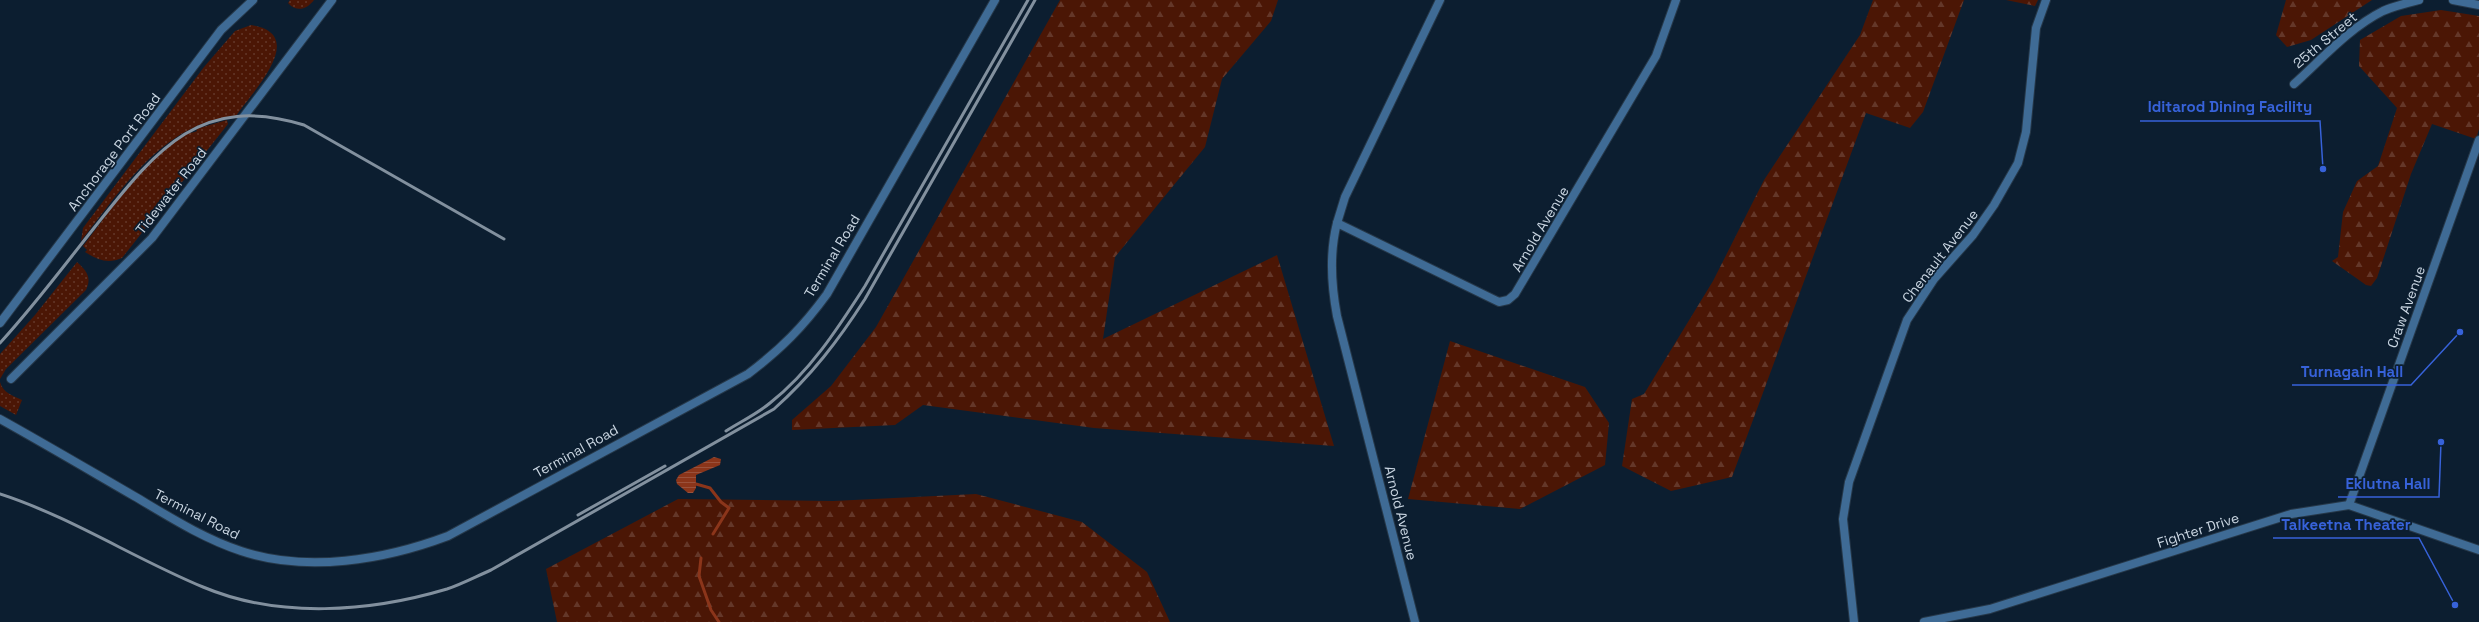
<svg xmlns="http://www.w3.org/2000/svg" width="2479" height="622" viewBox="0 0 2479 622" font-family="'Space Grotesk',sans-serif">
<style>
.grass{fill:url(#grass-dots)}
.forest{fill:url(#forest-firs)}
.water{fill:url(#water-rules)}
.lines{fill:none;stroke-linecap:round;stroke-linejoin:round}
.stream{stroke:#8b351a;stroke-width:3}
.street-casing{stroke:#263849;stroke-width:10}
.street{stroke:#3f6b95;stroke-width:8}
.rail{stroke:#82909e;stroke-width:3}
.labels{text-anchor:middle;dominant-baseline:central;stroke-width:3.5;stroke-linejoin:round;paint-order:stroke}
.street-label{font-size:14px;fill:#c9d5e1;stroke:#0c1e30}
.leader{fill:none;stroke:#3762d9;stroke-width:1.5}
.callout-dot{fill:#3762d9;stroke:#0c1e30;stroke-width:1.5}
.callout-label{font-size:15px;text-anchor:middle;font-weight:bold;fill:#3762d9;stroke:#0c1e30;stroke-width:3.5;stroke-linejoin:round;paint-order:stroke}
</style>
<defs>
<pattern id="grass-dots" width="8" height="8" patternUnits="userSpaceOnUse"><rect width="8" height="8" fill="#4b1605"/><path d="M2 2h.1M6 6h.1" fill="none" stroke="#643729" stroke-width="1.8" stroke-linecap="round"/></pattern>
<pattern id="forest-firs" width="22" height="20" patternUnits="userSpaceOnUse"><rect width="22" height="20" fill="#4b1605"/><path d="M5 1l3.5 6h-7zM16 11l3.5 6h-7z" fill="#643729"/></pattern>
<pattern id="water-rules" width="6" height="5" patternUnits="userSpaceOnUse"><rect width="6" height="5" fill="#8b351a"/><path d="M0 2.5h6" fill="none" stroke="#9a513b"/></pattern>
</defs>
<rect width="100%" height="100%" fill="#0c1e30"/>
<g class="grass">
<path d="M290,0H314C307,9 297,13 288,3Z"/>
<path d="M251,25C309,34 254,90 236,116C163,123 123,188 81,241L83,228L204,67L235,31Z"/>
<path d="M227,120L228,124L122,258C108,264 97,260 85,252L87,250L83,246C113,208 142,159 184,135C190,131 192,134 197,131L196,129Z"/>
<path d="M77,262C87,271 92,278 86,290L6,369L0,379V354L35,315Z"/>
<path d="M0,382C3,393 12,395 22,400L16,415L0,406Z"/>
</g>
<g class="forest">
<polygon points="1060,0 1278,0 1271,21 1222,79 1205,147 1115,257 1103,339 1277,255 1334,446 1094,428 923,405 895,425 792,430 792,420 831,386 876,327"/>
<polygon points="1873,0 1964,0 1923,112 1910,128 1866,113 1732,477 1671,491 1622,466 1632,399 1644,394 1713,281 1764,180 1860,35"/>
<polygon points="2006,0 2038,0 2035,6"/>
<polygon points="2286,0 2372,0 2311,40 2287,47 2276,35"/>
<polygon points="2441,10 2479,16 2479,129 2476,139 2432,124 2411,174 2377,278 2371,286 2366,285 2332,261 2338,257 2343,212 2357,181 2378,166 2397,108 2359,66 2360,40 2401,16"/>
<polygon points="1450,341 1585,387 1609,423 1605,465 1520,509 1408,499"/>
<polygon points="976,494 1082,522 1147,572 1170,622 557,622 546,569 678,499 833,501"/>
</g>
<polygon class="water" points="714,457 721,459 720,465 696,475 696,488 693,493 688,493 677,484 676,480 679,475"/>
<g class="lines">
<g class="stream">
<polyline points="696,484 710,488 721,502 729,508 713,534"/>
<polyline points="701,558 699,576 711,610 719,622"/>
</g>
<defs>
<g id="street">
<polyline points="1440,0 1345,197 1337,223 1499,302 1508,300 1515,294 1656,56 1676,0"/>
<polyline points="2453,0 2479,5"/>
<path d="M2294,84C2322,59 2349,28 2383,11C2394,6 2407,3 2419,0"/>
<path d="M1337,223C1329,254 1331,284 1337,316L1415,622"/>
<polyline points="0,323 221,30 253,0"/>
<polyline points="11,379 152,238 332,0"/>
<path d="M0,419C45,444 89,470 134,496C168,516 202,538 241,551C307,573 384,560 448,536L748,374C781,349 803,327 827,294L995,0"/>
<polyline points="2349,505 2479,140"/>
<polyline points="1854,622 1843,519 1849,482 1907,320 1934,279 1973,235 1994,205 2018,163 2026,132 2036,28 2046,0"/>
<polyline points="1924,622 1990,609 2291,514 2349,505 2479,550"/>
</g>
</defs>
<use href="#street" class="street-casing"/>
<use href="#street" class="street"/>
<g class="rail">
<path d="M0,343C34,306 63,267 94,228C154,153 198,92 304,125L504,239"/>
<path d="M726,431C740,422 757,414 770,403C810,372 838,328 865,286L1028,0"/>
<path d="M0,494C71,517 135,559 203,587C279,619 370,612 447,589C462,584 477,576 491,570L774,409C812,375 838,341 865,299L1035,0"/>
<polyline points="578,515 665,466"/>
</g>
</g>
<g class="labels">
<g class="street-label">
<text transform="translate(2325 40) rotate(-40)">25th Street</text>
<text transform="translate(114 152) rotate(-53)">Anchorage Port Road</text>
<text transform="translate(171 191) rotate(-52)">Tidewater Road</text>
<text transform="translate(1540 229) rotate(-59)">Arnold Avenue</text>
<text transform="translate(832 256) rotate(-59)">Terminal Road</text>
<text transform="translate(1940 256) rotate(-52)">Chenault Avenue</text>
<text transform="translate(2406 307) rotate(-70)">Craw Avenue</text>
<text transform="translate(576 451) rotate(-29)">Terminal Road</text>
<text transform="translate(1401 513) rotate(76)">Arnold Avenue</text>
<text transform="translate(197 514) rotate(27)">Terminal Road</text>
<text transform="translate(2198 530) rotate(-18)">Fighter Drive</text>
</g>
</g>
<path class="leader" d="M2323 169L2320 121H2140M2460 332L2411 385H2292M2441 442L2439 497H2338M2455 605L2419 538H2273"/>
<g class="callout-dot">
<circle cx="2323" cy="169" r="4"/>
<circle cx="2460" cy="332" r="4"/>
<circle cx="2441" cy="442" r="4"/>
<circle cx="2455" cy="605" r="4"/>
</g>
<g class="callout-label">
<text x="2230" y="112">Iditarod Dining Facility</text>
<text x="2352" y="377">Turnagain Hall</text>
<text x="2388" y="489">Eklutna Hall</text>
<text x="2346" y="530">Talkeetna Theater</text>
</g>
</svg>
